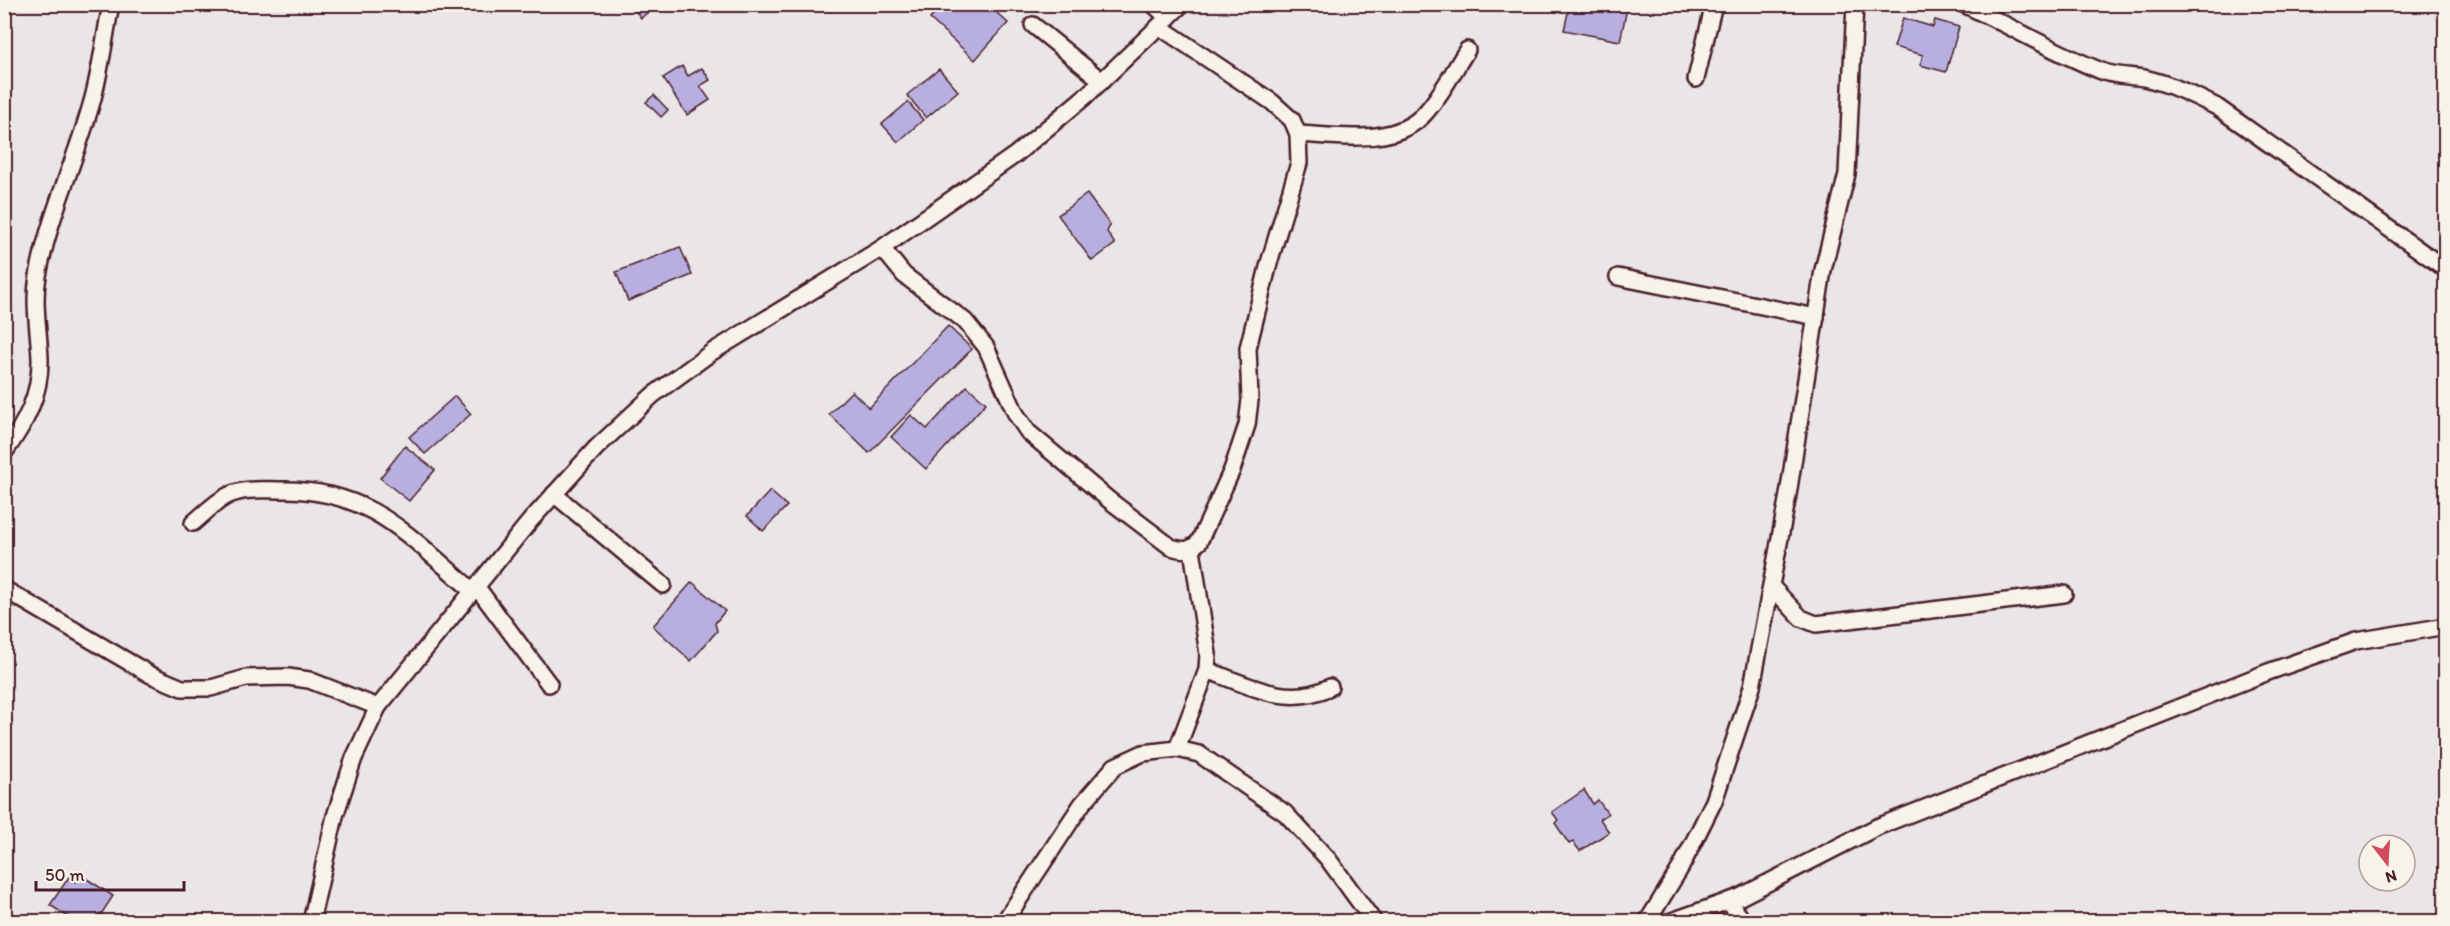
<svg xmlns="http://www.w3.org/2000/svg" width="2450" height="926" viewBox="0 0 2450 926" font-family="Itim,sans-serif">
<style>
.building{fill:#b8afe0;stroke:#4a1f2b;stroke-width:1.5}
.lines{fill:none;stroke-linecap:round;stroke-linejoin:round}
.street-casing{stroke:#4a1f2b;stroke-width:20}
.street{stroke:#f7f3e8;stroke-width:15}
</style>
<rect width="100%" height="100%" fill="#eae5e6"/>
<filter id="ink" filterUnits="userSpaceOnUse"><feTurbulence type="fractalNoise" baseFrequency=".0167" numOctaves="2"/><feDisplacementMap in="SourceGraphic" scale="12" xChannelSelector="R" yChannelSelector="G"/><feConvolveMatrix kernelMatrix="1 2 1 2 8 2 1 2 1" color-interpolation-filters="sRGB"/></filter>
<g filter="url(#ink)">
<g class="building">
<polygon points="630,4 658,4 641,18"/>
<polygon points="811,4 825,4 819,11"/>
<polygon points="943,4 987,4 1008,23 975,60 930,19"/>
<polygon points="1570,4 1628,4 1620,41 1564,30"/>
<polygon points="1903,18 1933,27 1935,20 1959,27 1946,72 1920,65 1923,55 1894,47"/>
<polygon points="682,66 688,76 702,68 710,80 700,86 710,100 687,115 663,78"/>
<polygon points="939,69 958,91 926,118 907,95"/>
<polygon points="654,95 668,110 661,117 646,102"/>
<polygon points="908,102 923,120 898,142 882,124"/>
<polygon points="1087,194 1110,225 1107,232 1115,244 1092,261 1058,215"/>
<polygon points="680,247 692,275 628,301 616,272"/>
<polygon points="948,326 972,349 869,453 829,414 852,391 869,408"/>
<polygon points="967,386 986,403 926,469 891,437 911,415 927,429"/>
<polygon points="455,396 471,414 425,454 409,437"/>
<polygon points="405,446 435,470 409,501 380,478"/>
<polygon points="770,491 787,506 763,531 747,516"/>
<polygon points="692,582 725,611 715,623 717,631 691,661 653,626"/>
<polygon points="1584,790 1593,804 1598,800 1608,814 1600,819 1609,832 1580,851 1573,842 1569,844 1555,823 1558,820 1552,812"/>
<polygon points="81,875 113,896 96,922 76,922 50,905 69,877 76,882"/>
</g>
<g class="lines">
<defs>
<g id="street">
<polyline points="1153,4 1168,18"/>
<path d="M1963,4C2011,26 2055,53 2104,72C2117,76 2131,76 2144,78C2171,84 2193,95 2217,107L2446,269"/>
<polyline points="1033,25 1102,81"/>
<polyline points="1696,79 1714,4"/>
<path d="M1298,134C1338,136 1397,147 1426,112C1442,94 1454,70 1467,50"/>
<path d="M882,248L904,275L965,321L986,347L1016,414L1028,432L1109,500L1171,547C1184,551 1189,551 1199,542L1232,470L1247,425L1250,400L1248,348L1269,263L1299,163L1298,134L1292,120L1272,102L1160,27"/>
<polyline points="1618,277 1816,317"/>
<path d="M4,453C25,424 41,395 40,358C39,331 33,303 38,276C49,215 77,158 93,98C101,68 105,35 111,4"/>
<polyline points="554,494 663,585"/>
<path d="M193,523C204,514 216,501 229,495C245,488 262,490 279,490C370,488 408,536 472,590"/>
<polyline points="476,586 549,684"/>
<polyline points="1771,586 1801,618 1816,624 2064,594"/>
<polyline points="4,589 151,675 182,688 211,688 246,678 288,677 309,680 378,707"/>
<path d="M1207,670C1248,685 1287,708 1330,687"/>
<polyline points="1177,749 1207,670 1208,654 1192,549"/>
<polyline points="1728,901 1744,922"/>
<polyline points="311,922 335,816 354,758 378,707 530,521 596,448 653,395 712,352 882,248 1015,155 1088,94 1182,4"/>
<polyline points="1004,922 1082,804 1115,766 1143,753 1177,749 1199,754 1285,813 1328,859 1374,922"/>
<polyline points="1647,922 1681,867 1714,801 1752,687 1788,495 1823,270 1847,174 1855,4"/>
<polyline points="1669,922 1740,897 1877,827 2268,672 2356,641 2446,626"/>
</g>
</defs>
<use href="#street" class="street-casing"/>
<use href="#street" class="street"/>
</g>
</g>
<rect width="2450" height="926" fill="none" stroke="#f7f3e8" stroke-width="24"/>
<rect x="12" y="12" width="2426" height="902" fill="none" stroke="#4a1f2b" stroke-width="2" filter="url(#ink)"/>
<g transform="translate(2387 863) rotate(163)"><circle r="28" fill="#f7f3e8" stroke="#b29e9c" stroke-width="1.5"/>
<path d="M0-4.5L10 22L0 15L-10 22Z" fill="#d1495b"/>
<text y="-9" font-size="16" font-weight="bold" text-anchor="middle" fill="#4a1f2b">N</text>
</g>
<path d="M36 881v9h148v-9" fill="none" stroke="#4a1f2b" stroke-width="3"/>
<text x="45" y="881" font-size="18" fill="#4a1f2b" stroke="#f7f3e8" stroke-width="4.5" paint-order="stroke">50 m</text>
</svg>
